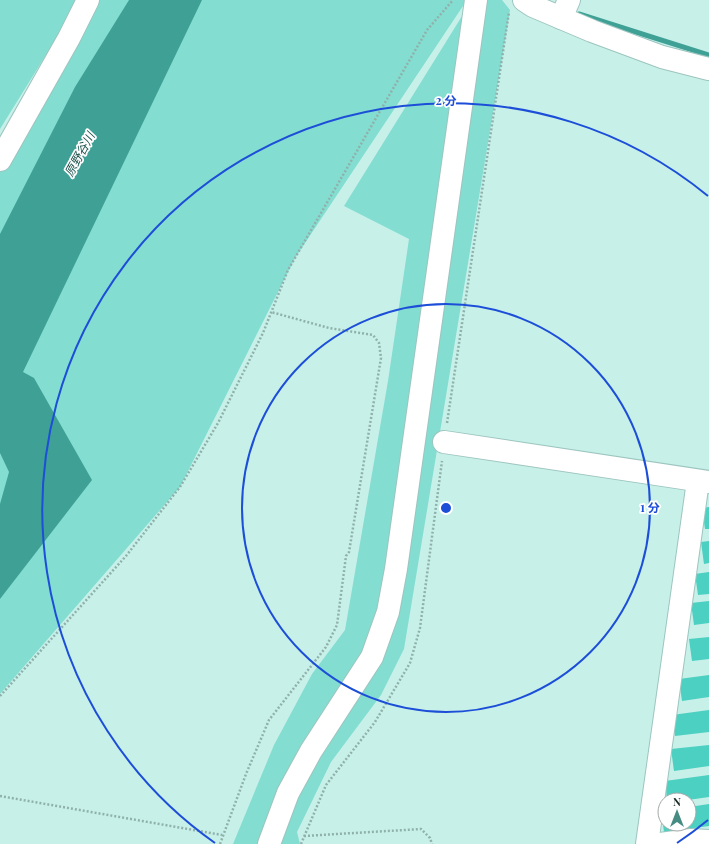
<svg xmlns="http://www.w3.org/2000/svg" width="709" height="844" viewBox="0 0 709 844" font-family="'Playfair Display','Noto Sans JP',serif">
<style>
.green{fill:#83ddd1}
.water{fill:#3fa196}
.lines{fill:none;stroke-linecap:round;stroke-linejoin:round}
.stream{stroke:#3fa196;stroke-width:5}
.building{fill:#4bd0c1}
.minor-casing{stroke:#9dc5bf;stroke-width:24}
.path{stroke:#90b1ab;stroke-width:2.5;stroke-dasharray:2 2;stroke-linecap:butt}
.minor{stroke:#fff;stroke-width:22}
.ring{fill:none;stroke:#1d4ed8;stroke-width:2}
.labels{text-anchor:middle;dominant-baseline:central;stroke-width:3.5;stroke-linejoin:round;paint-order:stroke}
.water-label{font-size:12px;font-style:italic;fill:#1d544e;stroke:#fff}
.centre{fill:#1d4ed8;stroke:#fff;stroke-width:2}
.ring-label{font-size:12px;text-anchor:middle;font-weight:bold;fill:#1d4ed8;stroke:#fff;stroke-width:3.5;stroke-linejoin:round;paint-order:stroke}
</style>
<rect width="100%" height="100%" fill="#c7f0e9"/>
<g class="green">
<polygon points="0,0 80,0 0,129"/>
<polygon points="94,0 467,0 295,258 180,487 0,694 0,162"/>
<polygon points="472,0 502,0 510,10 404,649 381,695 331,762 297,832 300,844 233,844 274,745 312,674 345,630 388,381 409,239 344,206"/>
</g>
<polygon class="water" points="129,0 202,0 23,372 34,378 92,480 0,599 0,504 9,472 0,453 0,234 75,87"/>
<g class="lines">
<polyline class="stream" points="579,14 709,55"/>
</g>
<g class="building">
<polygon points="709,507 709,529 705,529 702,508"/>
<polygon points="709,541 709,563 704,564 701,542"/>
<polygon points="709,572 709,594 698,595 695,574"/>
<polygon points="709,601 709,623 694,625 691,603"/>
<polygon points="709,637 709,659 692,661 689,639"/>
<polygon points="709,675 709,697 682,701 679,679"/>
<polygon points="709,710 709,732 675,736 672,715"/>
<polygon points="709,745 709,766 674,771 671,749"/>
<polygon points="709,775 709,797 688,800 667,800 665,781"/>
<polygon points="709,804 709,826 664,832 661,810 665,810 665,824 689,824 689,807"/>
</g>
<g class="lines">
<defs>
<g id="minor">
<polyline points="524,0 533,6 592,31 662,57 709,69"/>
<polyline points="561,18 569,0"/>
<polyline points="0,160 69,38 88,0"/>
<polyline points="444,442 709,482"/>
<polyline points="269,844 288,793 311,751 372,657 388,612 396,569 476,0"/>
<polyline points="647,844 698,481"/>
<polyline points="660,844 691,840 709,841"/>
</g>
</defs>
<use href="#minor" class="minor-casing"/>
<g class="path">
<polyline points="447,423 509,12"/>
<polyline points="0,696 126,556 180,487 218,423 263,333 288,270 427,30 453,0"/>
<polyline points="0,796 222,835"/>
<polyline points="304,836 421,829 430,838 432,844"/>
<polyline points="220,844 246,774 269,720 326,647 337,625 346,556 349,552 381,358 379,343 373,335 329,328 271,312"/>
<polyline points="301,844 326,785 375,722 410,663 420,628 442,461"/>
</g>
<use href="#minor" class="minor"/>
</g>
<g class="ring">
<circle cx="446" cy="508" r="204"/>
<path d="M708 820A407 407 0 0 1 677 843M215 843A407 407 0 1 1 708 196"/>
</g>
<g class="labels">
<g class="water-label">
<text transform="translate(79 154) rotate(-61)">原野谷川</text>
</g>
</g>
<circle cx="446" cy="508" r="6" class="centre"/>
<g class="ring-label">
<text x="446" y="105">2 分</text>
<text x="650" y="512">1 分</text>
</g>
<g transform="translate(677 812)"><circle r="19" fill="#ffffff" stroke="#a2a9a8"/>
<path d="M0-3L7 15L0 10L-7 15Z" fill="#468c83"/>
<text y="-6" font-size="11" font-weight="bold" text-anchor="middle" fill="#172725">N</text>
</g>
</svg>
